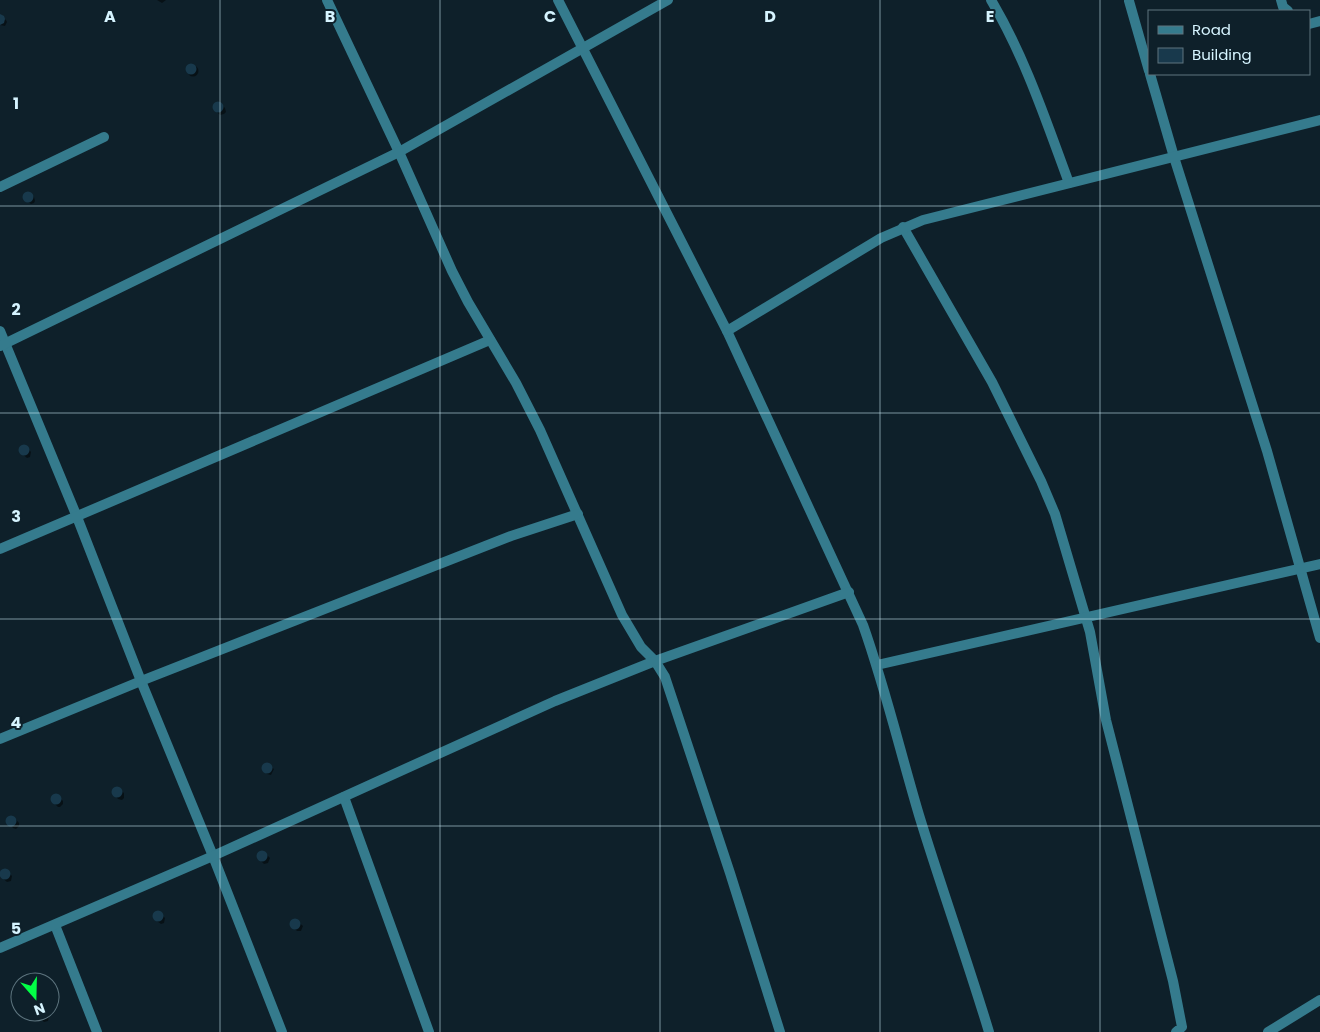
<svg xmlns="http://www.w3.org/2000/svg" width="1320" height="1032" viewBox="0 0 1320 1032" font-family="Poppins,sans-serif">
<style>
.shadow{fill:#0007}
.building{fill:#18394c}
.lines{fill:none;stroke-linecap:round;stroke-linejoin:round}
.minor{stroke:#357b8d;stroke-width:10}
.tertiary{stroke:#357b8d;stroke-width:10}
.grid{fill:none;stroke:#d6f4ff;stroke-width:1;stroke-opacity:0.55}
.grid-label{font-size:16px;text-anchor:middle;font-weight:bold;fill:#d6f4ff;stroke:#0e202a;stroke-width:4;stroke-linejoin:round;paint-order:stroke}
</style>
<rect width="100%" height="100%" fill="#0e202a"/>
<g class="shadow">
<polygon points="157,0 166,0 162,3"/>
<polygon points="0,16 6,20 7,22 5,26 0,25"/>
<circle cx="193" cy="71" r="5.5"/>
<polygon points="216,104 222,105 225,108 226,112 224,114 220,115 215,110 214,105"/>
<polygon points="26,193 31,194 34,197 35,201 34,203 31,204 24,199 24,196"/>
<polygon points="22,446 26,446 31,452 30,457 27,458 20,452 20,450"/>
<polygon points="266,764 274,769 271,775 267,774 262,769 263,766"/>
<polygon points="118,788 124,793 124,798 122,800 118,799 113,792"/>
<polygon points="57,795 63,801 63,804 60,807 58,807 51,800 52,798"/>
<polygon points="10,817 14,817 19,823 19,826 16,829 13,828 7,820"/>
<polygon points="261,852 265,853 270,858 268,863 264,864 261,861 258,856"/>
<polygon points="6,870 12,876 11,881 7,882 1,877 1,873"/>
<polygon points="156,913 160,913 165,918 164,923 161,924 154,919 154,916"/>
<polygon points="294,920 296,920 303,926 301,931 297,931 292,926 292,922"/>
<polygon points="39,1012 45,1012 49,1016 48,1021 44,1022 41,1019"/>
</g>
<g class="building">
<polygon points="0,14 4,16 5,19 4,23 0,25"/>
<circle cx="191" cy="69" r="5.5"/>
<circle cx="218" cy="107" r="5.5"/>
<circle cx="28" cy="197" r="5.5"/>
<circle cx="24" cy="450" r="5.5"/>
<circle cx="267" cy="768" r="5.5"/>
<circle cx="117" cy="792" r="5.5"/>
<circle cx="56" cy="799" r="5.5"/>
<circle cx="11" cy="821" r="5.5"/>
<circle cx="262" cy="856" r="5.5"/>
<circle cx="5" cy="874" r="5.5"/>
<circle cx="158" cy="916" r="5.5"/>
<circle cx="295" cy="924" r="5.5"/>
<polygon points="37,1012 47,1012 48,1016 46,1019 40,1020 37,1017"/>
</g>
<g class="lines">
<g class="minor">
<polyline points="327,0 399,152 452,271 468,302 516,383 540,430 622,615 641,647 655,661 665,677 730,873 780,1032"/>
<path d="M558,0L727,331L863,625C885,687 900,751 919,815C941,887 967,959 989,1032"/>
<path d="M991,0C1025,57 1046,121 1069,183"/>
<polyline points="1281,0 1283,7 1288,11"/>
<polyline points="1129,1 1149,71"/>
<polyline points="1309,24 1320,21"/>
<polyline points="1150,74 1174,157 1267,451 1320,638"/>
<polyline points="0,187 104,137"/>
<polyline points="903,227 992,382 1041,481 1055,514 1090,632 1106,720 1173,981 1182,1027 1176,1032"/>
<polyline points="0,331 77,517 141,681 213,856 282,1032"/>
<polyline points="727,331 881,238 923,220 1320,120"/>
<polyline points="0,346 399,152 668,0"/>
<polyline points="0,549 490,340"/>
<polyline points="877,665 1320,564"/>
<polyline points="0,739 141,681 511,536 578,514"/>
<polyline points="344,797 429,1032"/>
<polyline points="55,925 97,1032"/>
<polyline points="0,948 213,856 555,701 655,661 849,592"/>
</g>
<polyline class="tertiary" points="1268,1032 1320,1000"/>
</g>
<path class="grid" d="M220,0V1032M440,0V1032M660,0V1032M880,0V1032M1100,0V1032M0,206H1320M0,413H1320M0,619H1320M0,826H1320"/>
<g class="grid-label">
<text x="110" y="22">A</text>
<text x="330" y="22">B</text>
<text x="550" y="22">C</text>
<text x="770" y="22">D</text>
<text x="990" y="22">E</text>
<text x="16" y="109">1</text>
<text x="16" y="315">2</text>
<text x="16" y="522">3</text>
<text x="16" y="728">4</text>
<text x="16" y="934">5</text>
</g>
<rect x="1148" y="10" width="162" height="65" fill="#0e202a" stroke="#5e757f"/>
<rect x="1158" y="26" width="25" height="8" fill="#357b8d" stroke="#5e757f"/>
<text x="1192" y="35" font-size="15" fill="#d6f4ff">Road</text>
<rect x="1158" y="48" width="25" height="15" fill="#18394c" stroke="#5e757f"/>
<text x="1192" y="60" font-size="15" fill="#d6f4ff">Building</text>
<g transform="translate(35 997) rotate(160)"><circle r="24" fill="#0e202a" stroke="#5e757f"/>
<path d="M0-4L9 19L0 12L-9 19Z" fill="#02ff46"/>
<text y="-8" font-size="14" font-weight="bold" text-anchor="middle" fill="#d6f4ff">N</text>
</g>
</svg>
